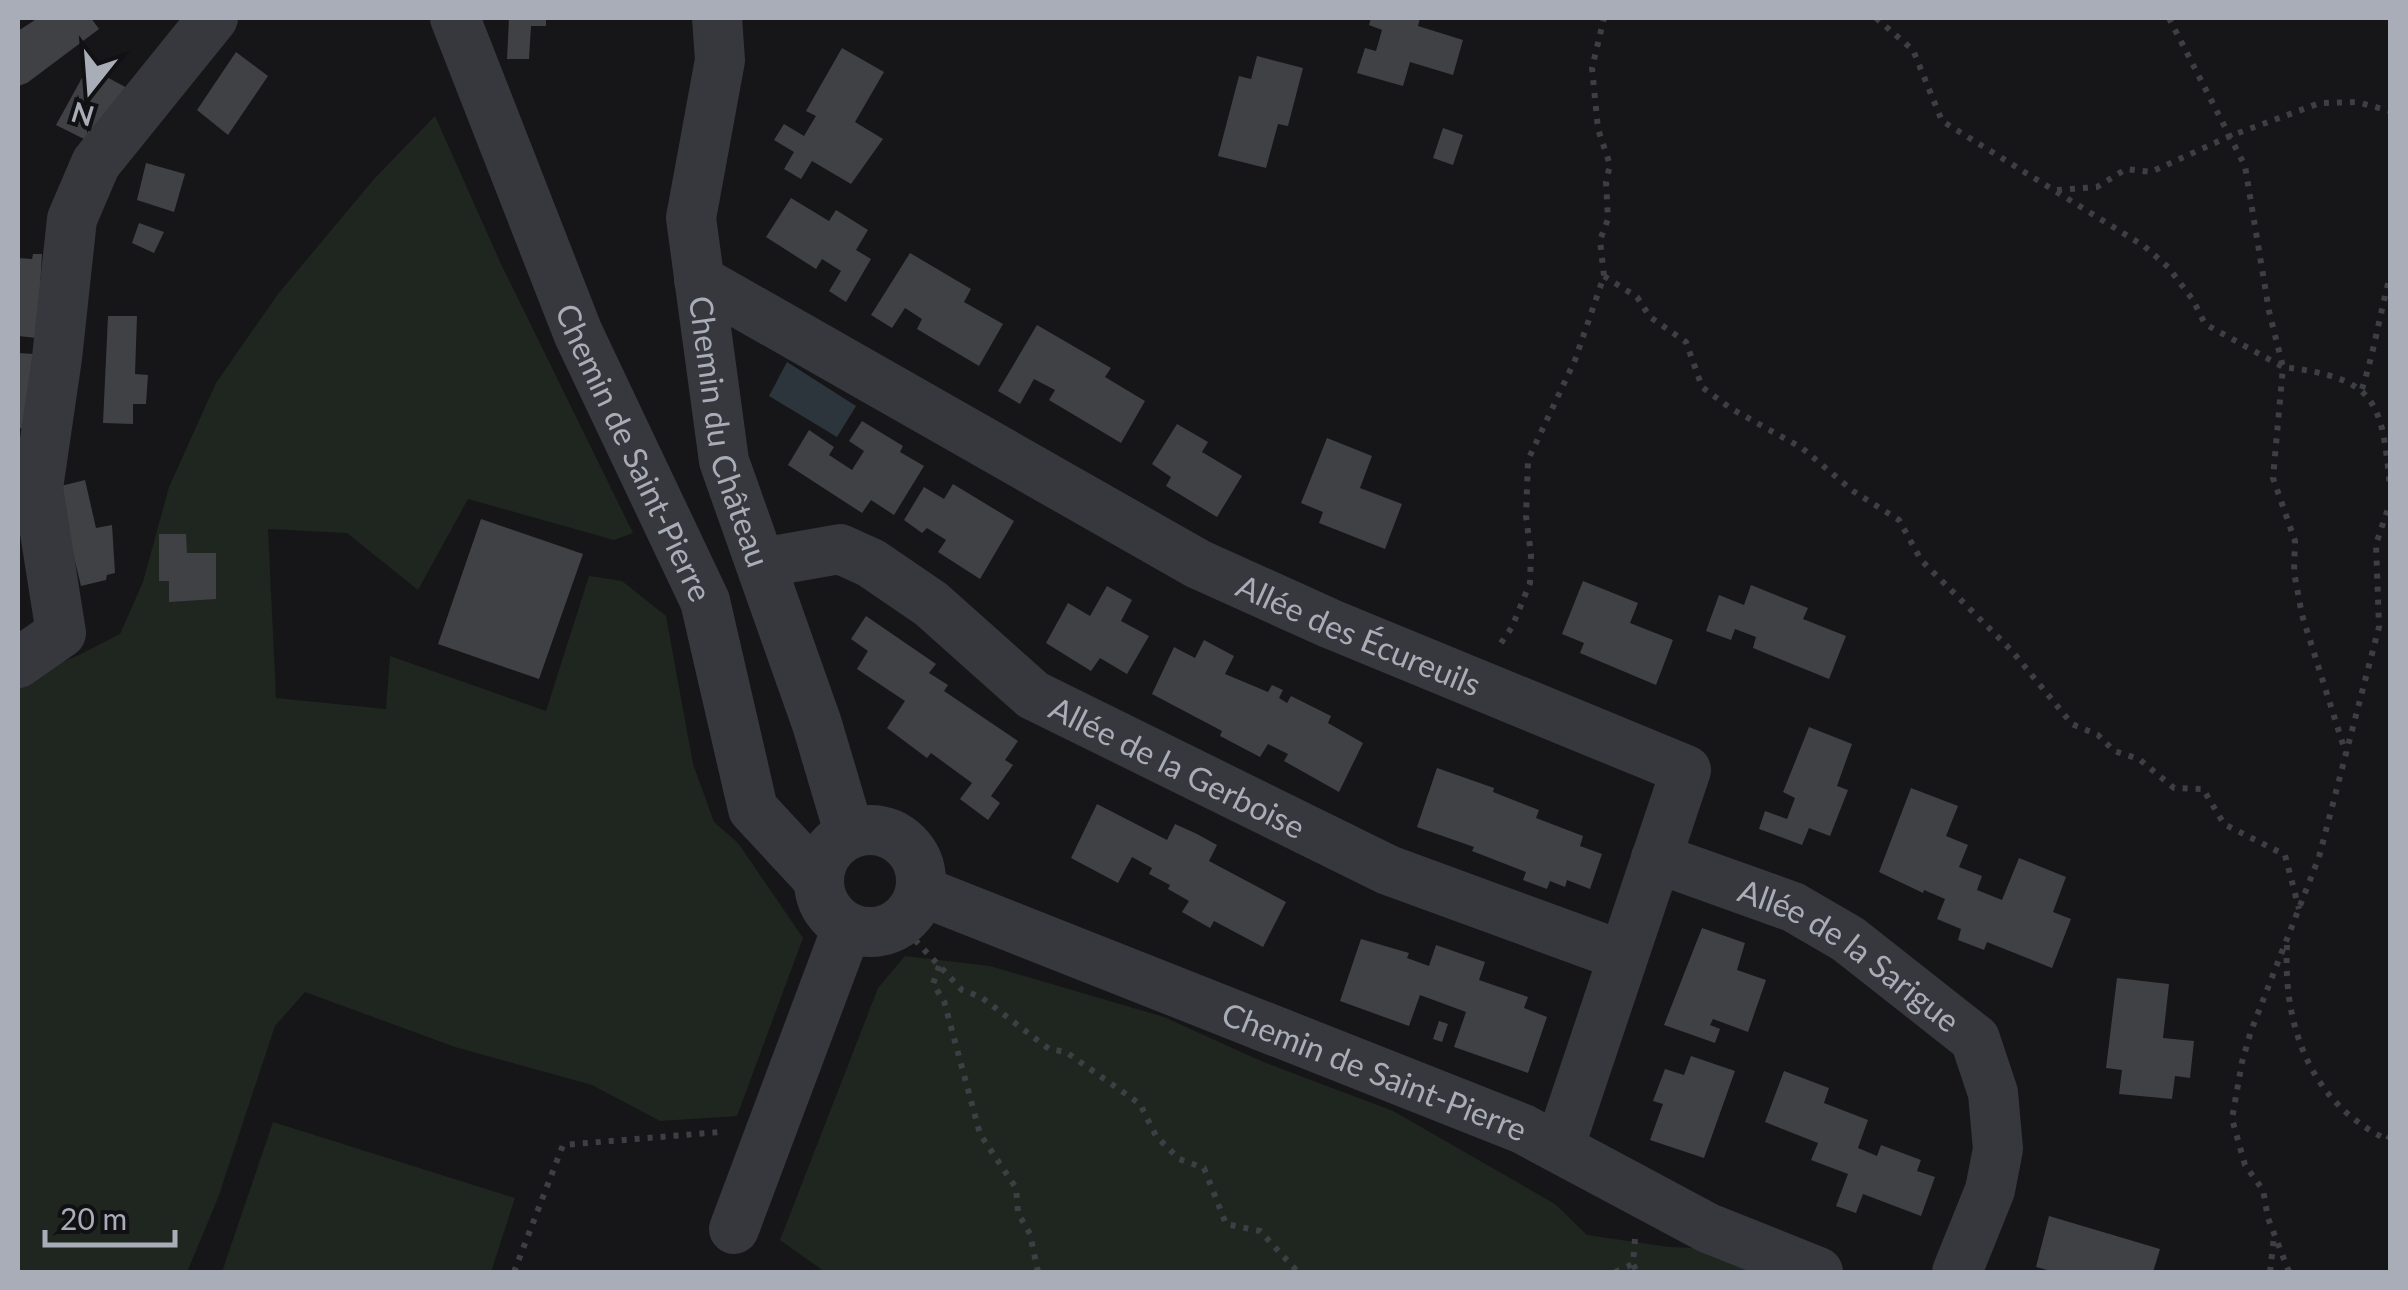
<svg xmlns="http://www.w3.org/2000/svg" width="2408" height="1290" viewBox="0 0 2408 1290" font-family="Lato,sans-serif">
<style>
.green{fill:#1e261f}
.water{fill:#2c353c}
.building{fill:#404145}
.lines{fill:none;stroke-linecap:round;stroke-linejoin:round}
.path{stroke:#3d3f44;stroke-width:6;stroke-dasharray:5 8;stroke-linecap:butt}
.minor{stroke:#37383d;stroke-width:50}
.labels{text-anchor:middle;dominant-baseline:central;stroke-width:9;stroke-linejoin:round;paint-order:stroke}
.street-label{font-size:32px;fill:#a8adb8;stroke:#111113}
</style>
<rect width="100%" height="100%" fill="#161618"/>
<g class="green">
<polygon points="435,116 501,264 633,533 614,540 468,499 418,590 347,533 268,529 276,698 386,709 390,656 546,711 589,576 622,581 666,616 693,764 714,822 738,843 803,938 737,1116 660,1121 592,1085 455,1047 305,992 275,1026 218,1198 187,1272 18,1272 18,680 77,656 120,634 143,582 169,487 216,383 278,294 374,179"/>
<polygon points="905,956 990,966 1164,1017 1261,1061 1393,1111 1555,1204 1587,1235 1669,1247 1719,1249 1806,1272 825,1272 780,1240 878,988"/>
<polygon points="273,1122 515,1198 491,1272 222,1272"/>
</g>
<polygon class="water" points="787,362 856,406 837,437 769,396"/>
<g class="building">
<polygon points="38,18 91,18 99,29 27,83 18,86 18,31"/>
<polygon points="509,18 546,18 546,26 531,26 529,59 507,59"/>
<polygon points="1371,18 1420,18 1418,26 1463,40 1453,75 1410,62 1403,86 1357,73 1365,48 1376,51 1382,30 1369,25"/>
<polygon points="842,48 884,72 855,122 883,139 851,184 812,161 801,179 784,169 794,152 774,140 784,124 804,136 816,116 806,111"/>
<polygon points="236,52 268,76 228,135 197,110"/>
<polygon points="1257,56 1303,68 1288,126 1278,124 1266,168 1218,156 1239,76 1251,79"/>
<polygon points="88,67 129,89 94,144 56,125"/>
<polygon points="1443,128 1463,135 1453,165 1433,158"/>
<polygon points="146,163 185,174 174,212 137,200"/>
<polygon points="791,198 829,221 836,210 868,230 856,250 871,259 846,302 829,291 841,271 822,259 816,269 766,237"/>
<polygon points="139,223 164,232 154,253 132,243"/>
<polygon points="910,253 971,289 964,302 1003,324 979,366 917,329 922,319 905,308 892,328 871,315"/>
<polygon points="33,254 42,254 37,338 18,336 18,258 32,259"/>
<polygon points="108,316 137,316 135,374 148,375 146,404 133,404 133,424 103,423"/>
<polygon points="1037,325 1111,368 1105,377 1145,401 1121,443 1049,400 1055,390 1034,379 1020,404 998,391"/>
<polygon points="18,353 34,354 26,429 18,428"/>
<polygon points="862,421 903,446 900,452 924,466 894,515 871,500 862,513 788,465 809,430 834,447 829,455 852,470 864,451 849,441"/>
<polygon points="1177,424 1208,442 1202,452 1242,476 1217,517 1166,486 1171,477 1152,464"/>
<polygon points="1327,438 1372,456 1360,488 1402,504 1385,549 1319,523 1323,512 1301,503"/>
<polygon points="85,480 96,528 112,525 115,573 107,575 106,580 81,586 57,487"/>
<polygon points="953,484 1014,521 980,579 938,552 946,540 927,528 922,533 904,520 924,487 944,499"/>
<polygon points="481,519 583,554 539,679 438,644"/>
<polygon points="159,534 186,534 187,553 216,553 216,599 169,602 169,581 159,581"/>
<polygon points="1583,581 1638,603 1630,623 1673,640 1656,685 1580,653 1584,643 1562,634"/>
<polygon points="1751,585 1808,608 1803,619 1846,636 1829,679 1753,648 1756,637 1735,629 1731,640 1706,631 1719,595 1744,605"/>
<polygon points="1107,586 1132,600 1121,621 1149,636 1127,674 1100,658 1091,671 1046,643 1068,603 1090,616"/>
<polygon points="866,616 936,664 929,673 948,685 944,691 1018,741 1005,760 1013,765 991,796 1000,803 988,820 960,799 972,783 931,753 927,758 887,728 905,701 857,669 868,651 851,639"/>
<polygon points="1204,640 1234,656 1225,674 1268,692 1272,685 1283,690 1279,698 1287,703 1291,696 1331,716 1328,723 1363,743 1339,792 1284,761 1288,754 1268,744 1260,757 1220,736 1222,731 1152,694 1174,647 1195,658"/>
<polygon points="1809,727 1852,744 1837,786 1848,790 1830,836 1809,828 1802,845 1759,829 1765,811 1787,819 1795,798 1783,792"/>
<polygon points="1437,768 1494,788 1493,792 1539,810 1536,818 1583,836 1580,846 1602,854 1590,889 1567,880 1565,887 1550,881 1547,889 1523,880 1526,872 1472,851 1474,847 1417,827"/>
<polygon points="1911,788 1958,806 1946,836 1968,845 1959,867 1982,876 1977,890 2002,900 2019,858 2066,877 2053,912 2071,919 2052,968 1987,942 1984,950 1958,940 1961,929 1937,919 1945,899 1924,890 1923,893 1879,872"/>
<polygon points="1097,804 1167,840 1175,824 1197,834 1217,845 1209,861 1286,902 1263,947 1214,921 1210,928 1182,912 1189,901 1168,889 1170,885 1149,874 1152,868 1132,857 1118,883 1071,858"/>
<polygon points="1702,928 1745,943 1737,970 1766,980 1748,1032 1713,1019 1710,1025 1720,1029 1715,1043 1664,1025"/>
<polygon points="1361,939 1409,953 1407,958 1429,966 1436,945 1485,962 1479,980 1528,997 1524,1008 1547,1017 1528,1073 1454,1047 1466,1012 1420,995 1409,1026 1340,1001"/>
<polygon points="2117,978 2169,984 2163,1038 2194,1041 2190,1078 2175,1076 2172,1099 2119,1094 2122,1070 2106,1068"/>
<polygon points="1439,1021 1448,1024 1442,1042 1433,1039"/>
<polygon points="1691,1056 1735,1071 1704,1158 1650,1140 1663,1104 1653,1101 1665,1069 1684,1075"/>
<polygon points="1784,1071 1829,1088 1824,1103 1868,1120 1858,1148 1877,1156 1881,1145 1921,1160 1917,1171 1935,1177 1921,1216 1863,1194 1856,1213 1836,1206 1848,1174 1811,1160 1818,1143 1765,1122"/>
<polygon points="2049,1216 2160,1249 2153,1272 2055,1272 2036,1267"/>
</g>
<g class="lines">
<g class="path">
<polyline points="1876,18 1913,50 1942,121 2144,246 2168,267 2193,300 2205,324 2283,367 2273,478 2295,541 2294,572 2302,615 2346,754"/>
<path d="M2169,18L2245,166L2269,311L2283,367C2377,378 2382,401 2390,488"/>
<polyline points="2057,190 2097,187 2126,169 2151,172 2230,136 2320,103 2357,102 2390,111"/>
<polyline points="1604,276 1637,297 1650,317 1686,342 1702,387 1730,408 1802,448 1853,491 1899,520 1921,560 2012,651 2072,724 2098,735 2114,751 2139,759 2174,788 2203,789 2224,824 2285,855 2299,909"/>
<path d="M2362,389C2374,352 2380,314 2390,276"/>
<polyline points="1501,643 1512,627 1530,583 1531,554 1526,516 1528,460 1575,360 1604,276 1600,240 1608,219 1606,182 1610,165 1598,129 1592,68 1604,18"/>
<polyline points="915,940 962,990 981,997 1049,1049 1066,1052 1140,1104 1156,1136 1179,1159 1204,1168 1226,1224 1260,1231 1298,1272"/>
<path d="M2287,945C2283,1026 2310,1103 2388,1140L2390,1136"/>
<polyline points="939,966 933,984 944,1001 980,1134 1016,1188 1018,1213 1030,1234 1038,1272"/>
<polyline points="1635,1239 1633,1264 1637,1272"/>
<polyline points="514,1272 563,1145 720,1132"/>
<polyline points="1615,1272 1633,1264"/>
<polyline points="2270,1272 2274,1237"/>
<polyline points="2289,1272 2268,1218 2263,1190 2245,1165 2232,1119 2242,1062 2251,1031 2319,857 2379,627 2376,544 2390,503"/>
</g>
<g class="minor">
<path id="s1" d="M455,18L578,333L705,601L753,809L817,878"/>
<path id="s2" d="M717,18L720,60L691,218L724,461L817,724L849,832"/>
<path id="s3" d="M699,280L1198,564L1331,624L1686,770L1559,1148"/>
<path id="s4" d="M761,563L840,549L871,563L931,604L1033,695L1388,870L1623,956"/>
<polyline points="18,663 61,633 38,488 57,358 72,219 96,163 213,18"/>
<circle cx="870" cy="881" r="51"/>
<path id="s5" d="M1656,858L1793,907L1848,939L1975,1039L1993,1093L1998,1149L1990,1190L1957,1272"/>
<path id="s6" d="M921,891L1523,1129L1708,1228L1818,1272"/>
<polyline points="734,1229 847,928"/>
</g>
</g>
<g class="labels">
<g class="street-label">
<text stroke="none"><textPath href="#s2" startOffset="420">Chemin du Château</textPath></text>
<text stroke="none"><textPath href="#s1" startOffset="470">Chemin de Saint-Pierre</textPath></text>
<text stroke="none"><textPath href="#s3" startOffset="750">Allée des Écureuils</textPath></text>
<text stroke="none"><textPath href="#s4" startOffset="485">Allée de la Gerboise</textPath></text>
<text stroke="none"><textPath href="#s5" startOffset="218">Allée de la Sarigue</textPath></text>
<text stroke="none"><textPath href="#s6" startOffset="488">Chemin de Saint-Pierre</textPath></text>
</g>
</g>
<rect width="2408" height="1290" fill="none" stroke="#a8adb8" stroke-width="40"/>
<g transform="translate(90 90) rotate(197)" stroke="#111113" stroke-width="8" paint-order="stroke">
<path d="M0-8L18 38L0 25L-18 38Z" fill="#a8adb8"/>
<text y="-15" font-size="28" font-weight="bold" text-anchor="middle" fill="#a8adb8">N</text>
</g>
<path d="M45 1230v15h130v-15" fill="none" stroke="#a8adb8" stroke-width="5"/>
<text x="60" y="1230" font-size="30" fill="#a8adb8" stroke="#111113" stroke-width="8" paint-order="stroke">20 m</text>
</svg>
